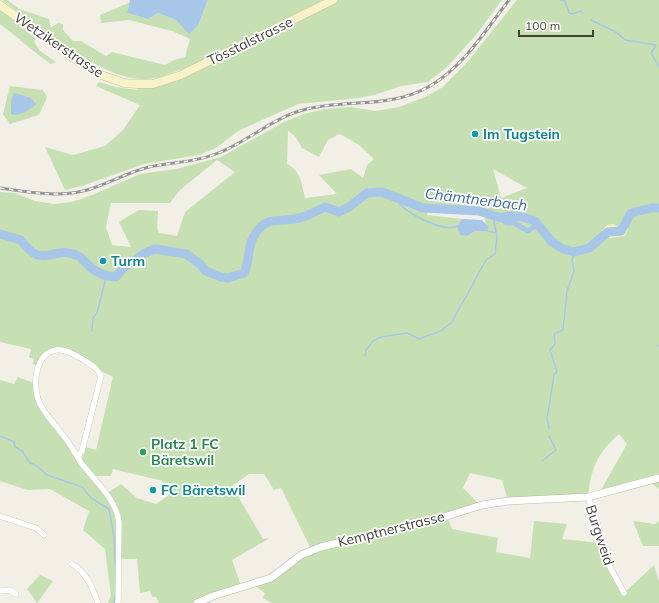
<svg xmlns="http://www.w3.org/2000/svg" width="659" height="603" viewBox="0 0 659 603" font-family="Mulish,sans-serif">
<style>
.green{fill:#c6e0b3;fill-rule:evenodd}
.sand{fill:#f1edc5}
.water{fill:#a8c6e7}
.lines{fill:none;stroke-linecap:round;stroke-linejoin:round}
.stream{stroke:#a8c6e7;stroke-width:1.5}
.canal{stroke:#a8c6e7;stroke-width:5}
.river{stroke:#a8c6e7;stroke-width:9}
.minor-casing{stroke:#bbb7a9;stroke-width:6}
.tertiary-casing{stroke:#bbb7a9;stroke-width:8}
.secondary-casing{stroke:#cbc49a;stroke-width:9}
.minor{stroke:#fff;stroke-width:5.5}
.tertiary{stroke:#fff;stroke-width:7}
.secondary{stroke:#f8f2c8;stroke-width:8}
.rail-casing{stroke:#949494;stroke-width:3}
.rail{stroke:#fff;stroke-width:1.5;stroke-dasharray:4.5;stroke-linecap:butt}
.culture-dot{fill:#0f9aa8;stroke:#fff;stroke-width:1.5}
.leisure-dot{fill:#2e9e5b;stroke:#fff;stroke-width:1.5}
.labels{text-anchor:middle;dominant-baseline:central;stroke-width:3.5;stroke-linejoin:round;paint-order:stroke}
.street-label{font-size:14px;fill:#423f36;stroke:#fff}
.culture-label{font-size:14px;font-weight:bold;fill:#0d838f;stroke:#fff;text-anchor:start}
.leisure-label{font-size:14px;font-weight:bold;fill:#27864d;stroke:#fff;text-anchor:start}
.water-label{font-size:15px;font-style:italic;fill:#3c6aa1;stroke:#fff}
</style>
<rect width="100%" height="100%" fill="#f1efe6"/>
<g class="green">
<path d="M2,0H7L19,9L49,19L51,28L58,23L63,24V30L73,41H81L106,56L112,52L165,65L174,60L185,57L190,39L172,31L129,20L101,23L100,15L129,3L127,13L148,19L158,13L176,20L198,25L208,0H502L476,35L447,67L428,82L401,86L374,95L358,98L298,104L238,131L216,148L199,155L144,164L82,186L65,190L45,147L73,155L105,146L123,130L140,105L96,86L99,82L115,87L138,90L137,84L181,75L183,69C169,73 157,80 142,79C99,78 38,25 2,0Z"/>
<path d="M517,0H659V489L648,480L598,495L627,444L619,434C597,453 591,469 588,497L508,501L502,480L470,473L463,488L480,505L447,516L452,529L498,538L496,552L530,558L534,521L567,524L562,539L601,543L624,593L654,565L659,582V603H272L263,598L265,593L251,583L271,578L311,549L281,488L274,490L264,474H249L232,486L263,539L270,538L232,560L241,586L205,599L211,603H159L156,597H152L150,591L140,593L137,559H119L118,603H108L111,595L105,549L83,530L89,511L50,489L28,490L0,481V380L14,384L18,377L36,384L38,399L81,462L86,447L96,450L113,377L57,349L49,352L38,366L33,364L34,359L29,357L31,349L0,342V192L15,193L35,201L54,204L72,202L92,195L140,174L176,169L221,157L284,122L304,114L325,109L351,107L375,111L399,107L425,97L443,87L469,60ZM288,131L295,136L302,148L319,157L328,140L340,134L359,145L374,159L367,165L363,178L351,169L319,175L337,194L305,198C302,185 301,171 287,164ZM217,160L235,172L185,212L177,236L159,233L157,227L158,211L139,210L119,222L131,247L112,245L106,227L111,203H170L180,190ZM493,169L527,188L501,198ZM429,209H473L486,213L484,231H475L467,236L457,226L462,219L427,215ZM113,469L163,481L162,485L170,488L168,496L156,504L137,498L121,484L106,494L92,476H111Z"/>
<path d="M0,9L36,39L34,41L39,50L56,62L51,64C33,52 18,37 0,24Z"/>
<polygon points="10,86 43,90 47,97 39,115 10,124 3,114"/>
<polygon points="633,521 655,524 659,521 659,546 643,546"/>
<polygon points="40,575 53,581 37,603 27,589"/>
</g>
<polygon class="sand" points="613,224 619,228 623,227 624,224 628,229 625,236 610,238 602,237 602,231 607,225"/>
<g class="water">
<polygon points="130,0 208,0 198,25 189,34 176,20 158,13 148,19 127,13"/>
<path d="M14,93L31,98L36,104C30,110 19,117 11,114V101Z"/>
<polygon points="462,219 482,220 488,226 488,231 475,231 467,236 460,235 457,226"/>
</g>
<g class="lines">
<g class="stream">
<polyline points="560,0 565,1 569,13 572,14 581,11 583,13"/>
<polyline points="591,20 616,32 625,40 656,45 651,53 659,67"/>
<path d="M397,200C405,213 443,233 457,226"/>
<polyline points="488,231 496,233"/>
<polyline points="92,331 93,318 97,313 106,277"/>
<polyline points="658,346 659,345"/>
<polyline points="365,356 366,350 373,341 381,337 407,333 419,339 441,331 452,322 486,260 495,254 497,237 493,216"/>
<polyline points="549,428 547,419 554,375 557,371 550,350 555,344 554,334 563,330 567,291 574,271 572,260 574,252"/>
<polyline points="0,436 14,442 15,447 22,451 30,463 37,466 47,475 82,487 91,498 109,509 114,537 116,575"/>
<polyline points="542,461 556,450 549,436"/>
<polyline points="114,603 115,595"/>
</g>
<polyline class="canal" points="501,218 506,223 514,223 528,231 538,224"/>
<path class="river" d="M0,234L21,240C43,271 51,245 76,255C80,256 83,260 86,263C94,271 104,277 116,277L122,269L145,253L155,249L186,254L200,264L206,271L221,277L228,278L244,273C250,261 247,249 253,238C265,214 279,223 300,218C308,216 317,211 325,207L339,212L349,207L367,193L382,192L423,208L479,211L501,218L508,216L523,217L535,221L551,241L563,249L574,252L589,248L608,232L621,231L631,213L651,208H659"/>
<defs>
<g id="minor">
<path d="M78,457L82,451L101,376C97,368 92,365 84,360C77,356 64,348 56,350C35,354 33,383 38,399C42,412 54,423 62,434C70,443 75,454 82,464C96,482 116,499 119,522L118,603"/>
<polyline points="588,497 597,522 605,558 624,593"/>
<polyline points="0,516 36,528 44,535"/>
<path d="M72,564C87,573 92,587 98,603"/>
<polyline points="0,591 9,590 16,594"/>
</g>
<polyline id="tertiary" points="197,603 213,596 271,578 301,555 321,547 431,521 482,505 508,501 588,497 659,478"/>
<polyline id="secondary" points="0,5 75,59 101,75 124,83 137,84 153,84 181,75 333,0"/>
</defs>
<use href="#minor" class="minor-casing"/>
<use href="#tertiary" class="tertiary-casing"/>
<use href="#secondary" class="secondary-casing"/>
<use href="#minor" class="minor"/>
<use href="#tertiary" class="tertiary"/>
<use href="#secondary" class="secondary"/>
<defs>
<path id="rail" d="M0,188C29,192 58,198 87,190C108,184 128,172 149,167C174,162 199,162 223,151C251,139 273,118 303,110C346,98 388,110 430,86C464,66 485,31 509,0"/>
</defs>
<use href="#rail" class="rail-casing"/>
<use href="#rail" class="rail"/>
</g>
<g class="culture-dot">
<circle cx="475" cy="134" r="4"/>
<circle cx="103" cy="261" r="4"/>
<circle cx="153" cy="490" r="4"/>
</g>
<circle class="leisure-dot" cx="143" cy="452" r="4"/>
<g class="labels">
<g class="street-label">
<text transform="translate(250 41) rotate(-26)">Tösstalstrasse</text>
<text transform="translate(59 45) rotate(34)">Wetzikerstrasse</text>
<text transform="translate(391 529) rotate(-14)">Kemptnerstrasse</text>
<text transform="translate(600 535) rotate(72)">Burgweid</text>
</g>
<g class="culture-label">
<text x="483" y="134">Im Tugstein</text>
<text x="111" y="261">Turm</text>
<text x="161" y="490">FC Bäretswil</text>
</g>
<g class="leisure-label">
<text x="151" y="444">Platz 1 FC<tspan x="151" dy="16">Bäretswil</tspan></text>
</g>
<g class="water-label">
<text transform="translate(476 199) rotate(7)">Chämtnerbach</text>
</g>
</g>
<path d="M519 30v6h74v-6" fill="none" stroke="#423f36" stroke-width="2"/>
<text x="525" y="30" font-size="12" fill="#423f36" stroke="#ffffff" stroke-width="3" paint-order="stroke">100 m</text>
</svg>
